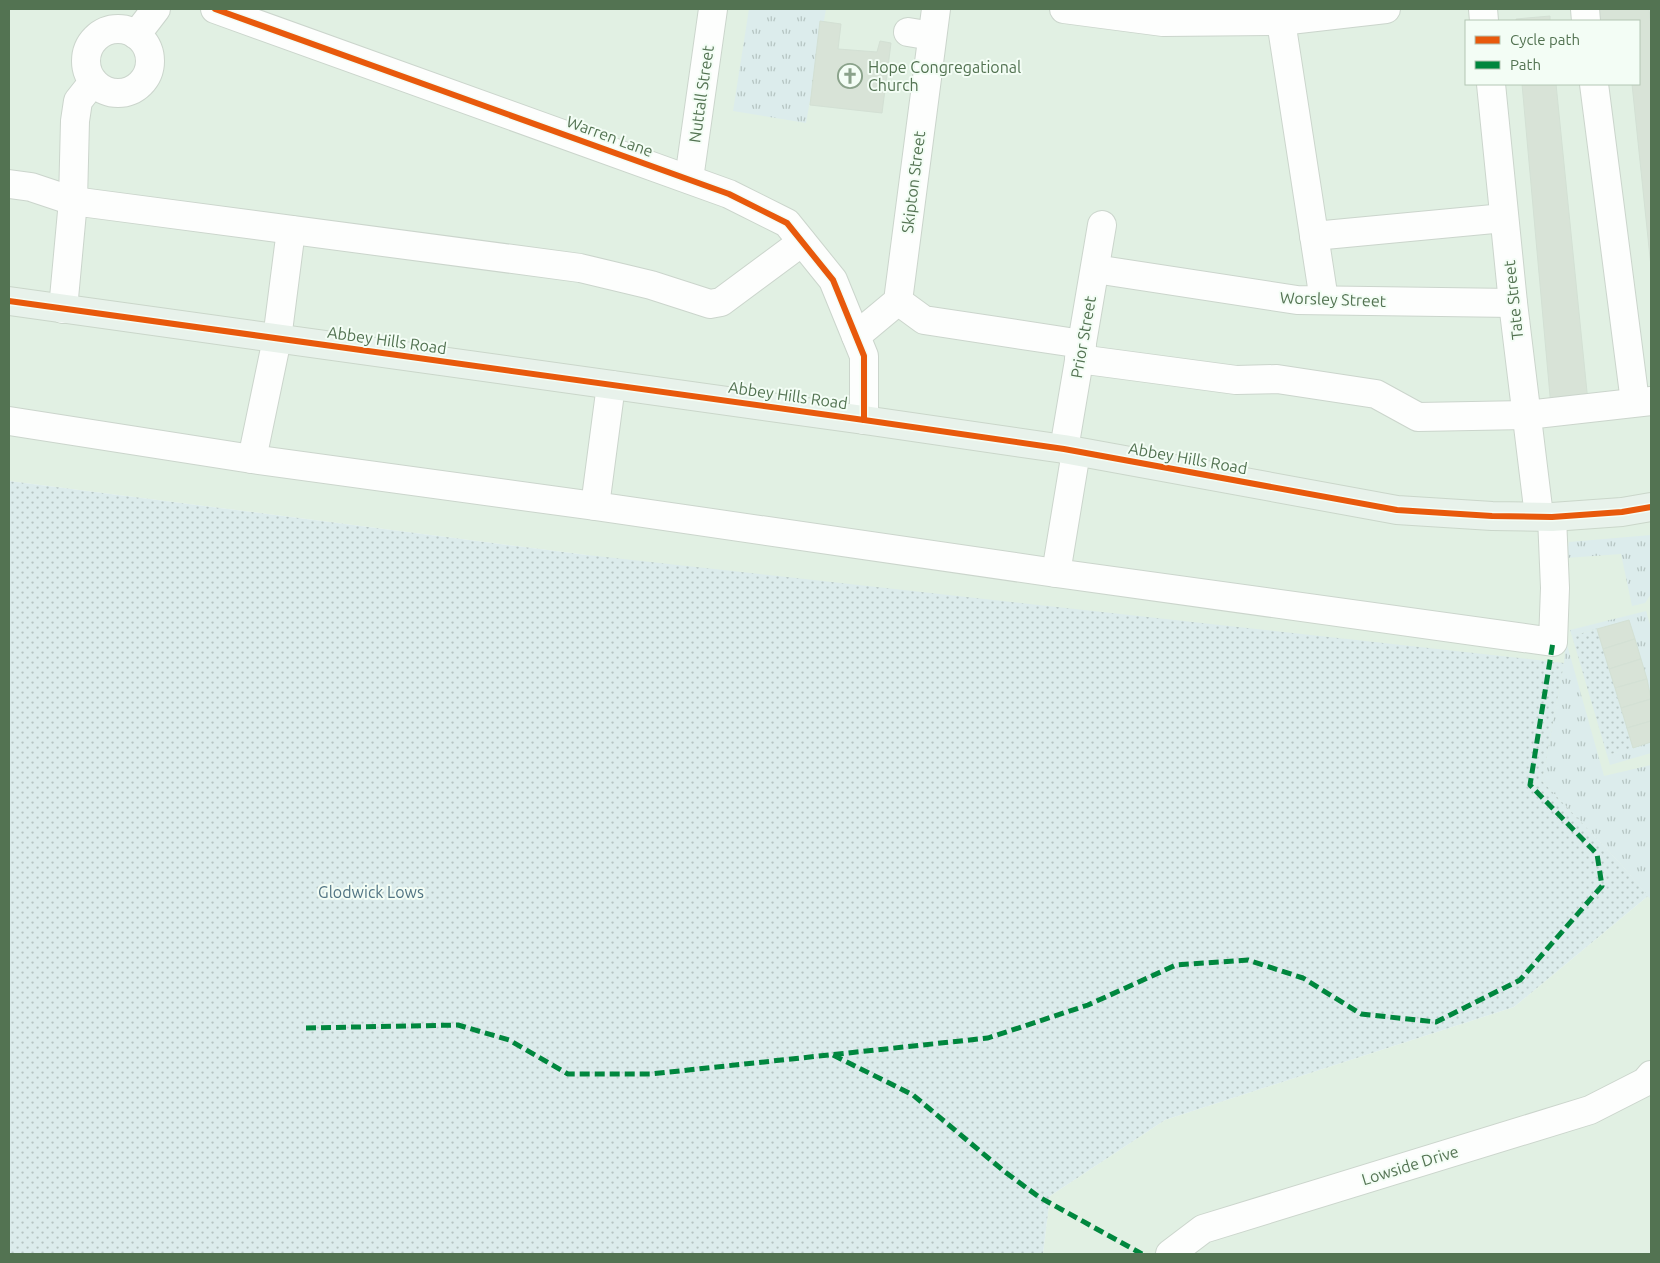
<svg xmlns="http://www.w3.org/2000/svg" width="1660" height="1263" viewBox="0 0 1660 1263" font-family="Ubuntu,sans-serif">
<style>
.residential{fill:#e1f0e3;fill-rule:evenodd}
.grass{fill:url(#grass-tufts)}
.park{fill:url(#park-dots)}
.building{fill:#d8e3d7;stroke:#d3e0d4}
.lines{fill:none;stroke-linecap:round;stroke-linejoin:round}
.minor-casing{stroke:#cbd5cc;stroke-width:30}
.major-casing{stroke:#cad6ca;stroke-width:30}
.minor{stroke:#fdfefd;stroke-width:28}
.major{stroke:#e8f2eb;stroke-width:28}
.quiet{stroke:#00873e;stroke-width:5;stroke-dasharray:10 5;stroke-linecap:butt}
.cycleway-casing{stroke:#f3fdf5;stroke-width:9}
.cycleway{stroke:#e8590c;stroke-width:6}
.labels{text-anchor:middle;dominant-baseline:central;stroke-width:4;stroke-linejoin:round;paint-order:stroke}
.poi-label{font-size:16px;fill:#537352;stroke:#f3fdf5;text-anchor:start}
.street-label{font-size:16px;fill:#537352;stroke:#f3fdf5}
.park-label{font-size:16px;fill:#517483;stroke:#f3fdf5}
</style>
<defs>
<pattern id="grass-tufts" width="24" height="20" patternUnits="userSpaceOnUse" patternTransform="scale(1.25)"><rect width="24" height="20" fill="#dcecec"/><path d="M3 7l-1-3M5 7V3M7 7l1-3M15 17l-1-3M17 17v-4M19 17l1-3" fill="none" stroke="#b5c4c2"/></pattern>
<pattern id="park-dots" width="8" height="8" patternUnits="userSpaceOnUse" patternTransform="scale(1.25)"><rect width="8" height="8" fill="#dcecec"/><path d="M2 2h.1M6 6h.1" fill="none" stroke="#b5c4c2" stroke-width="1.8" stroke-linecap="round"/></pattern>
</defs>
<rect width="100%" height="100%" fill="#f0f8f2"/>
<path class="residential" d="M9,9H1651V1254H1043L1050,1196L1165,1120L1514,1007L1648,896L1620,863L1542,781L587,555L9,481ZM1466,21H1639V84H1466Z"/>
<g class="grass">
<polygon points="749,9 826,9 806,123 733,111"/>
<polygon points="1651,535 1651,594 1645,603 1632,606 1621,554 1566,558 1569,542"/>
<polygon points="1646,611 1651,628 1651,695 1629,620 1572,636 1570,630"/>
<polygon points="1566,641 1604,776 1651,765 1651,900 1620,863 1542,781 1564,663"/>
<polygon points="1651,742 1651,753 1610,765 1607,755"/>
</g>
<g class="park">
<polygon points="9,481 587,555 1564,663 1542,781 1620,863 1648,896 1514,1007 1165,1120 1050,1196 1043,1254 9,1254"/>
<polygon points="1597,629 1633,748 1607,755 1572,636"/>
</g>
<g class="building">
<polygon points="1595,9 1649,9 1651,25 1651,267 1632,84 1639,84 1639,21 1597,21"/>
<polygon points="1550,16 1550,21 1516,21 1516,19"/>
<polygon points="820,21 841,24 838,49 877,52 880,41 891,43 882,113 810,105"/>
<polygon points="1522,84 1556,84 1588,402 1551,407"/>
<polygon points="1629,620 1635,639 1603,649 1597,629"/>
<polygon points="1635,639 1641,659 1609,669 1603,649"/>
<polygon points="1641,659 1647,679 1615,688 1609,669"/>
<polygon points="1647,679 1651,699 1621,708 1615,688"/>
<polygon points="1651,699 1651,721 1627,728 1621,708"/>
<polygon points="1651,721 1651,742 1633,748 1627,728"/>
</g>
<g class="lines">
<defs>
<g id="minor">
<polyline points="215,9 729,194 787,223 833,280 864,356 864,420"/>
<polyline points="1064,9 1163,22 1281,21 1386,9"/>
<polyline points="1483,9 1484,21"/>
<polyline points="1585,9 1586,21"/>
<polyline points="1281,21 1324,300"/>
<circle cx="118" cy="61" r="32"/>
<polyline points="908,32 932,36"/>
<polyline points="136,35 156,9"/>
<polyline points="1491,84 1513,303 1539,516"/>
<polyline points="1594,84 1635,402"/>
<polyline points="689,179 713,9"/>
<polyline points="9,184 31,187 73,201 580,268 651,285 710,304 721,302 802,242"/>
<polyline points="1314,236 1504,218"/>
<polyline points="1095,269 1297,300 1513,303"/>
<polyline points="898,301 924,320 1082,344"/>
<polyline points="63,309 73,201 75,121 78,101 93,82"/>
<polyline points="856,336 898,301 936,9"/>
<polyline points="1079,359 1236,380 1277,379 1376,394 1418,417 1527,415 1651,401"/>
<polyline points="611,385 595,506 1056,573"/>
<polyline points="9,421 252,459 595,506"/>
<polyline points="1064,449 1102,225"/>
<polyline points="1076,452 1056,573 1553,642 1555,588 1552,517"/>
<polyline points="252,459 277,339 291,230"/>
<polyline points="1170,1254 1203,1229 1590,1110 1645,1082 1651,1075"/>
</g>
<polyline id="major" points="9,301 864,420 1064,449 1397,510 1492,516 1552,517 1622,512 1651,507"/>
</defs>
<use href="#minor" class="minor-casing"/>
<use href="#major" class="major-casing"/>
<use href="#minor" class="minor"/>
<use href="#major" class="major"/>
<g class="quiet">
<polyline points="306,1028 458,1025 509,1040 568,1074 651,1074 988,1038 1088,1005 1176,965 1248,960 1303,978 1361,1014 1436,1022 1520,980 1602,886 1597,854 1530,785 1553,642"/>
<polyline points="833,1055 913,1095 1005,1172 1039,1197 1142,1254"/>
</g>
<defs>
<g id="cycleway">
<polyline points="215,9 729,194 787,223 833,280 864,356 864,420"/>
<polyline points="9,301 864,420 1064,449 1397,510 1492,516 1552,517 1622,512 1651,507"/>
</g>
</defs>
<use href="#cycleway" class="cycleway-casing"/>
<use href="#cycleway" class="cycleway"/>
</g>
<defs>
<symbol id="church-ring" viewBox="-11 -11 22 22"><circle r="9.5" fill="#f3fdf5" stroke="#8aa28a" stroke-width="1.5"/><path d="M-1.2-6h2.4v3.5h3.3v2.4h-3.3V6h-2.4V-.1h-3.3v-2.4h3.3Z" fill="#8aa28a"/></symbol>
</defs>
<g fill-rule="evenodd">
<use href="#church-ring" x="836" y="62" width="28" height="28"/>
</g>
<g class="labels">
<g class="poi-label">
<text x="868" y="67">Hope Congregational<tspan x="868" dy="18">Church</tspan></text>
</g>
<g class="street-label">
<text transform="translate(701 94) rotate(-82)">Nuttall Street</text>
<text transform="translate(610 136) rotate(20)">Warren Lane</text>
<text transform="translate(913 182) rotate(-83)">Skipton Street</text>
<text transform="translate(1333 299) rotate(2)">Worsley Street</text>
<text transform="translate(1513 300) rotate(-96)">Tate Street</text>
<text transform="translate(1083 337) rotate(-80)">Prior Street</text>
<text transform="translate(387 340) rotate(8)">Abbey Hills Road</text>
<text transform="translate(788 395) rotate(8)">Abbey Hills Road</text>
<text transform="translate(1188 458) rotate(10)">Abbey Hills Road</text>
<text transform="translate(1410 1165) rotate(-17)">Lowside Drive</text>
</g>
<g class="park-label">
<text x="371" y="892">Glodwick Lows</text>
</g>
</g>
<rect width="1660" height="1263" fill="none" stroke="#537352" stroke-width="20"/>
<rect x="1465" y="20" width="175" height="65" fill="#f3fdf5" stroke="#b3c6b4"/>
<rect x="1475" y="36" width="25" height="8" fill="#e8590c" stroke="#b3c6b4"/>
<text x="1510" y="45" font-size="15" fill="#537352">Cycle path</text>
<rect x="1475" y="61" width="25" height="8" fill="#00873e" stroke="#b3c6b4"/>
<text x="1510" y="70" font-size="15" fill="#537352">Path</text>
</svg>
